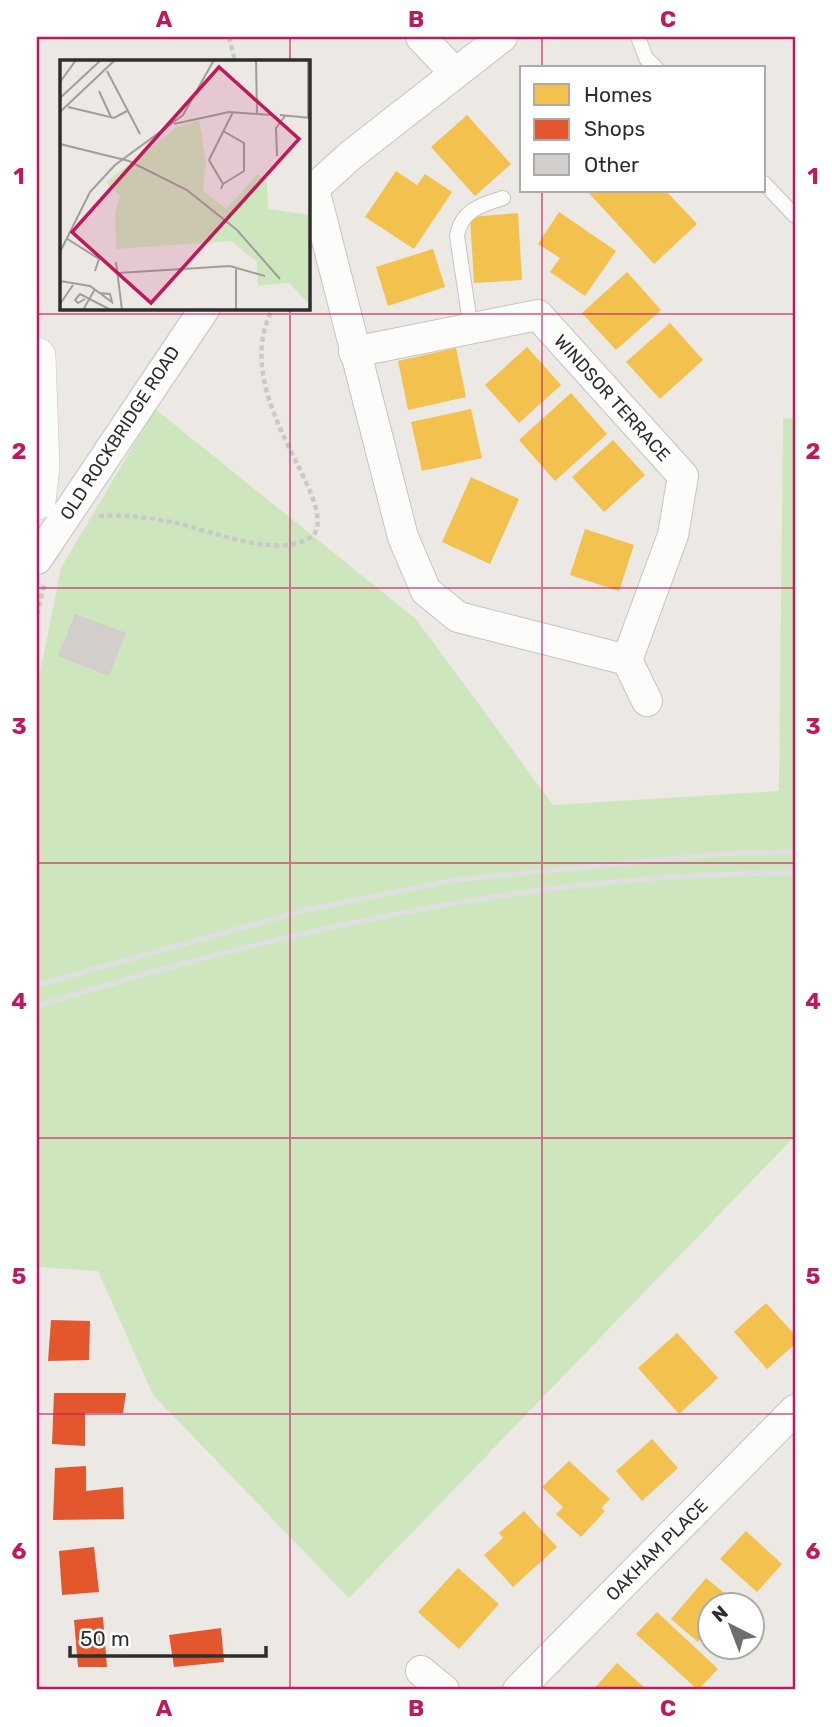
<svg xmlns="http://www.w3.org/2000/svg" width="832" height="1727" viewBox="0 0 832 1727" font-family="Rubik,sans-serif">
<style>
.green{fill:#cee6be}
.homes{fill:#f2c14e}
.shops{fill:#e4572e}
.building{fill:#d1cecb}
.lines{fill:none;stroke-linecap:round;stroke-linejoin:round}
.service-casing{stroke:#c5c4c5;stroke-width:16}
.minor-casing{stroke:#c5c4c5;stroke-width:32}
.tertiary-casing{stroke:#c5c4c5;stroke-width:38}
.path{stroke:#c9c9c8;stroke-width:4.5;stroke-dasharray:5 3.5;stroke-linecap:butt}
.service{stroke:#fcfcfb;stroke-width:14}
.minor{stroke:#fcfcfb;stroke-width:30}
.tertiary{stroke:#fcfcfb;stroke-width:37}
.rail{stroke:#dfdfe1;stroke-width:5}
.grid{fill:none;stroke:#c2185b;stroke-width:2;stroke-opacity:0.55}
.labels{text-anchor:middle;dominant-baseline:central;stroke-width:7;stroke-linejoin:round;paint-order:stroke}
.street-label{font-size:18px;fill:#2e2e2e;stroke:#fff}
.inset-road{fill:none;stroke:#a09e9b;stroke-width:2}
.view{fill:#c2185b;fill-opacity:0.15;stroke:#c2185b;stroke-width:3.5}
.inset-edge{fill:none;stroke:#2e2e2e;stroke-width:3.5}
.neatline{fill:none;stroke:#c2185b;stroke-width:2.5}
.grid-label{font-size:23px;text-anchor:middle;font-weight:bold;fill:#c2185b}
</style>
<rect width="100%" height="100%" fill="#ece8e4"/>
<polygon class="green" points="155,409 416,619 553,805 779,791 783,418 795,419 795,1136 349,1598 153,1395 98,1271 37,1267 37,688 61,568"/>
<g class="homes">
<polygon points="467,115 511,164 475,196 431,147"/>
<polygon points="396,171 417,185 425,174 452,192 414,249 365,217"/>
<polygon points="587,191 666,191 697,224 654,264"/>
<polygon points="559,212 616,251 585,296 550,272 560,258 538,244"/>
<polygon points="518,213 522,280 474,283 470,217"/>
<polygon points="433,249 445,287 388,306 376,267"/>
<polygon points="627,272 661,310 616,350 582,313"/>
<polygon points="670,323 703,360 660,399 626,362"/>
<polygon points="527,347 561,385 519,423 485,385"/>
<polygon points="456,348 466,397 408,410 398,361"/>
<polygon points="571,393 607,434 555,481 519,440"/>
<polygon points="471,409 482,458 422,471 411,422"/>
<polygon points="613,440 645,475 604,512 572,477"/>
<polygon points="471,477 519,499 490,564 442,542"/>
<polygon points="585,529 634,545 619,591 570,575"/>
<polygon points="766,1303 795,1335 795,1344 767,1369 734,1332"/>
<polygon points="677,1333 718,1378 679,1414 638,1368"/>
<polygon points="652,1439 678,1468 642,1501 616,1471"/>
<polygon points="569,1461 610,1499 601,1508 605,1511 581,1537 556,1514 563,1507 542,1487"/>
<polygon points="524,1511 557,1547 513,1587 484,1555 503,1538 499,1533"/>
<polygon points="746,1531 782,1564 757,1592 720,1559"/>
<polygon points="458,1568 499,1604 459,1649 418,1612"/>
<polygon points="706,1578 733,1600 729,1604 710,1604 710,1628 698,1642 671,1619"/>
<polygon points="657,1612 718,1669 698,1690 636,1634"/>
<polygon points="617,1663 647,1690 594,1689"/>
</g>
<g class="shops">
<polygon points="51,1320 90,1321 89,1360 48,1361"/>
<polygon points="54,1393 126,1393 123,1413 85,1413 85,1446 52,1444"/>
<polygon points="86,1466 86,1491 123,1487 124,1519 53,1520 55,1468"/>
<polygon points="94,1547 99,1592 62,1595 59,1551"/>
<polygon points="103,1617 107,1667 78,1667 74,1620"/>
<polygon points="221,1628 224,1662 174,1667 169,1635"/>
</g>
<polygon class="building" points="75,614 126,633 109,676 58,656"/>
<g class="lines">
<defs>
<g id="service">
<polyline points="638,37 646,58 656,68"/>
<polyline points="764,183 795,216"/>
<path d="M471,329L457,236C461,211 480,205 503,198"/>
</g>
<g id="minor">
<polyline points="421,37 454,72"/>
<polyline points="314,189 403,537 426,591 458,617 627,660 647,701"/>
<polyline points="308,194 351,155 502,37"/>
<polyline points="354,352 538,315 683,476 673,535 627,660"/>
<polyline points="37,559 205,308"/>
<polyline points="421,1671 444,1690"/>
<polyline points="518,1690 795,1410"/>
</g>
<polyline id="tertiary" points="37,356 41,467 37,501"/>
</defs>
<use href="#service" class="service-casing"/>
<use href="#minor" class="minor-casing"/>
<use href="#tertiary" class="tertiary-casing"/>
<g class="path">
<polyline points="229,37 235,61"/>
<path d="M99,516C124,514 152,518 176,523C212,531 282,561 314,535C339,495 226,396 273,308"/>
<polyline points="37,615 44,585"/>
</g>
<use href="#service" class="service"/>
<use href="#minor" class="minor"/>
<use href="#tertiary" class="tertiary"/>
<g class="rail">
<polyline points="37,985 306,910 454,880 719,854 795,852"/>
<path d="M37,1006C283,930 536,873 795,873"/>
</g>
</g>
<path class="grid" d="M290,37V61M542,37V68M542,191V1690M290,308V1690M37,314H795M37,588H795M37,863H795M37,1138H795M37,1414H795"/>
<g class="labels">
<g class="street-label">
<text transform="translate(612 398) rotate(48)">WINDSOR TERRACE</text>
<text transform="translate(120 433) rotate(-57)">OLD ROCKBRIDGE ROAD</text>
<text transform="translate(657 1550) rotate(-45)">OAKHAM PLACE</text>
</g>
</g>
<g transform="translate(60 60)">
<rect width="250" height="250" fill="#ece8e4"/>
<path d="M139,60L146,102L143,131L166,149L198,114L207,123L208,149L250,155V245L229,223L198,226L197,202L171,181L56,189L55,153L60,137L46,122L117,67Z" fill="#cee6be"/>
<path class="inset-road" d="M196,0L197,53M248,0V58M47,11L80,74M0,22L16,0M39,31L51,57M0,38L41,0M8,47L54,58L67,51M0,52L55,0M220,55L251,58M114,64L169,52L212,55M0,84L69,101L127,130L177,170L220,219M217,96L216,68L225,56M163,124L184,111V83L163,71M161,129L163,124L149,100L173,52M6,178L39,199L35,211M0,192L30,132L55,105L123,55L154,0M56,202L62,250M58,213L170,206L205,216M0,221L30,226L52,242L50,234L39,233M25,239L18,243L15,240L20,234L51,250M0,244L13,225M23,250L35,229M176,250V209"/>
<path class="view" d="M159,7L239,79L91,243L12,172Z"/>
<rect width="250" height="250" class="inset-edge"/>
</g>
<rect width="832" height="1727" fill="none" stroke="#ffffff" stroke-width="77"/>
<rect x="520" y="66" width="245" height="126" fill="#ffffff" stroke="#ababab" stroke-width="2"/>
<rect x="534" y="84" width="35" height="21" fill="#f2c14e" stroke="#ababab" stroke-width="2"/>
<text x="584" y="102" font-size="21" fill="#2e2e2e">Homes</text>
<rect x="534" y="119" width="35" height="21" fill="#e4572e" stroke="#ababab" stroke-width="2"/>
<text x="584" y="136" font-size="21" fill="#2e2e2e">Shops</text>
<rect x="534" y="154" width="35" height="21" fill="#d1cecb" stroke="#ababab" stroke-width="2"/>
<text x="584" y="172" font-size="21" fill="#2e2e2e">Other</text>
<g transform="translate(731 1626) rotate(318)"><circle r="33" fill="#ffffff" stroke="#ababab" stroke-width="2"/>
<path d="M0-5L12 26L0 18L-12 26Z" fill="#706f6e"/>
<text y="-10" font-size="19" font-weight="bold" text-anchor="middle" fill="#2e2e2e">N</text>
</g>
<path d="M70 1646v10h196v-10" fill="none" stroke="#2e2e2e" stroke-width="3.5"/>
<text x="80" y="1646" font-size="21" fill="#2e2e2e" stroke="#ffffff" stroke-width="5" paint-order="stroke">50 m</text>
<rect x="38" y="38" width="756" height="1650" class="neatline"/>
<g class="grid-label">
<text x="164" y="27">A</text>
<text x="416" y="27">B</text>
<text x="668" y="27">C</text>
<text x="19" y="184">1</text>
<text x="813" y="184">1</text>
<text x="19" y="459">2</text>
<text x="813" y="459">2</text>
<text x="19" y="734">3</text>
<text x="813" y="734">3</text>
<text x="19" y="1009">4</text>
<text x="813" y="1009">4</text>
<text x="19" y="1284">5</text>
<text x="813" y="1284">5</text>
<text x="19" y="1559">6</text>
<text x="813" y="1559">6</text>
<text x="164" y="1716">A</text>
<text x="416" y="1716">B</text>
<text x="668" y="1716">C</text>
</g>
</svg>
